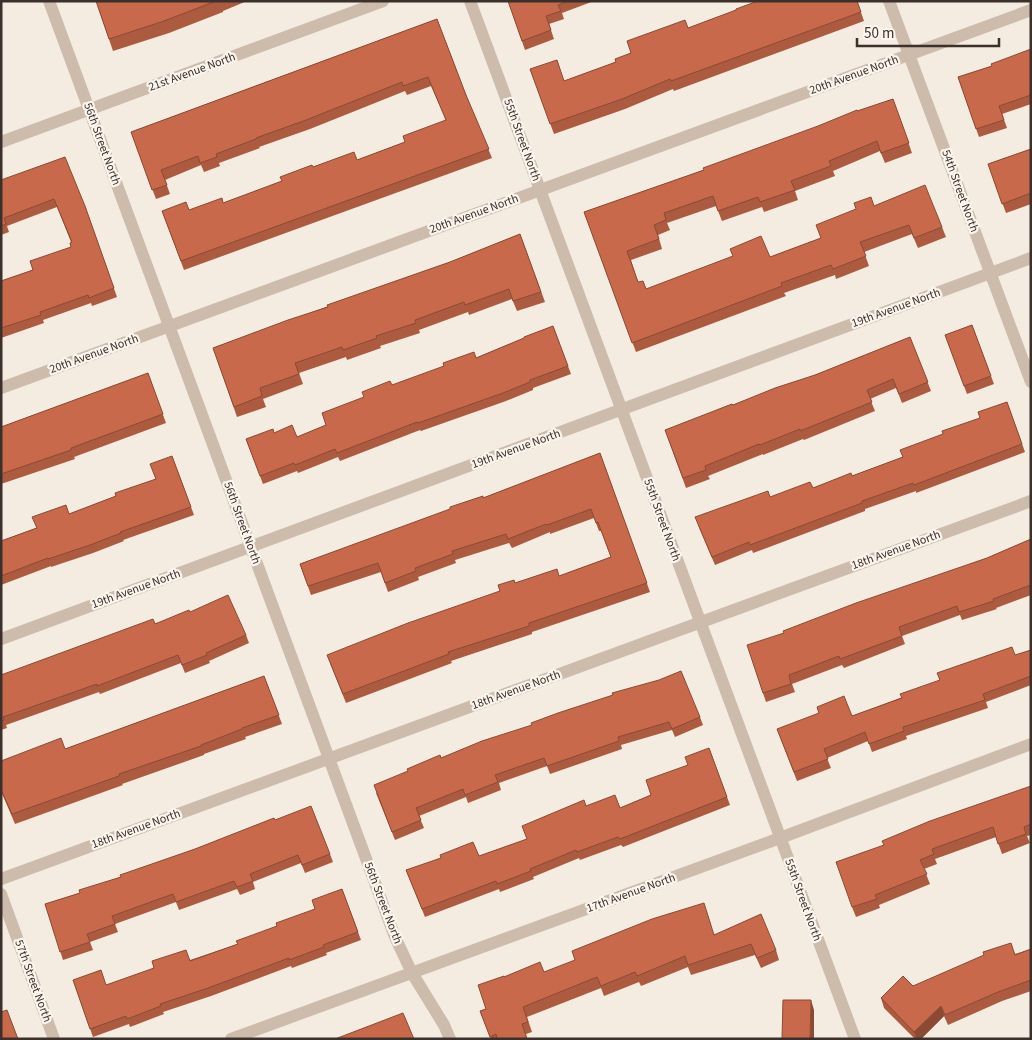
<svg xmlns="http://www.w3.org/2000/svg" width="1032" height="1040" viewBox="0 0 1032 1040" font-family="'Source Sans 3',sans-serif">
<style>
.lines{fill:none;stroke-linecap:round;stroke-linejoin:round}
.street{stroke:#cdbbac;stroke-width:12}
.wall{fill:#ac5a40}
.shaded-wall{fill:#8c4a34}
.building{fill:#c8694b;stroke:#8c4a34}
.labels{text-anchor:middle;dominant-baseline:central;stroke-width:4.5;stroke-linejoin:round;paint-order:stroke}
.street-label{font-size:12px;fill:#3b302b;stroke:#fbf5ee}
</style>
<rect width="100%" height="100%" fill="#f4ebe1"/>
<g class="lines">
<g class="street">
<polyline points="49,1 395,937 412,973 444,1025 450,1039"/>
<polyline points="470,1 855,1039"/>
<polyline points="889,1 1031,382"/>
<polyline points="1,142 383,1"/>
<polyline points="1,388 1031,10"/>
<polyline points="1,639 1031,258"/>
<polyline points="1,879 1031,501"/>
<polyline points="1,894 54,1039"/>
<polyline points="231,1039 780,838 1031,744"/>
</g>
</g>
<g class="wall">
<polygon points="96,1 247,1 223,11 223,12 169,33 113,51"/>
<polygon points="508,1 594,1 562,13 564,19 549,24 554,39 525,50"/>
<polygon points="857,1 864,21 674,91 673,89 625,109 554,134 530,69 564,81 616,62 631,53 688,28"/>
<polygon points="437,19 466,95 492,158 184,270 162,211 189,210 223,203 282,181 313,167 357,160 405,142 446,120 431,86 407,95 405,91 310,129 259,147 260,148 219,163 220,166 204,172 201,165 165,180 170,194 156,199 131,132"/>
<polygon points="1031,49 1031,104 1002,114 1007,128 979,137 958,77 992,66"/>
<polygon points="893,99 912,153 885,163 880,151 833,171 835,176 795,191 798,200 764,212 762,207 722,221 716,206 667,223 670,230 658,235 662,249 631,260 638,282 646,289 770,257 821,238 874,206 942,227 946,237 918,248 912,234 864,252 869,266 836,279 835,275 784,293 786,296 636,352 584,212 704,170"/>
<polygon points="1031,149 1031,204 1006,213 988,164"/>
<polygon points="1,180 85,206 117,297 92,306 91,303 43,320 44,323 1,338 1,281 33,270 71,247 71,242 57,207 7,226 9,232 1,235"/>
<polygon points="520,234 545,302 517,311 512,299 469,315 468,312 419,330 420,333 380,346 381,348 347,360 346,357 299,373 303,384 263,399 266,407 237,417 213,348 450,262"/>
<polygon points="972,325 994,384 967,394 945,335"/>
<polygon points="553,326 571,374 533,388 533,390 506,401 421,431 420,430 340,461 338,457 298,473 297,471 263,484 246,439 274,433 297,437 326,425 364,397 392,385 476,358"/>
<polygon points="910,337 931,391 902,403 896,388 870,399 875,411 804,440 803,439 763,455 763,454 708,476 710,479 686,488 665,430 815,375"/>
<polygon points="148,373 166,423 74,457 75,459 1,484 1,427"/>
<polygon points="1007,402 1025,452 916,493 916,491 865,509 865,511 753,553 752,550 715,565 698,525 770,497 813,488 852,476 903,457 943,434 980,418"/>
<polygon points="600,453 650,592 532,632 532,634 451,661 452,663 346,703 330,663 500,591 515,583 559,576 611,557 601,531 599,531 594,518 550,534 550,532 512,548 509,543 455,560 456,563 418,577 419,580 388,592 381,572 311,595 300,564 483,498"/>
<polygon points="172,456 194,515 123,540 124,541 93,553 51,567 51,566 1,585 1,541 36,528 69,514 116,496 156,479"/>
<polygon points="1031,539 1031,595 996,608 997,609 962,620 960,615 902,636 905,644 844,668 842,665 792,684 795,692 766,702 763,693 784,633 987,558"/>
<polygon points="190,612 246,635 249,643 209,661 210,663 185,673 181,663 100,694 99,692 6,725 7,728 1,730 1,675"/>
<polygon points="1031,650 1031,685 986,702 988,708 906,736 907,739 872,752 868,741 827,758 831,768 797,781 777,729 852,716 1015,655"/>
<polygon points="264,676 282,724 245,737 246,739 204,754 204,755 122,784 123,785 15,824 1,791 1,761 65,749"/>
<polygon points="700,717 703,725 675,737 672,730 621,745 622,749 550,774 547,766 499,783 501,790 468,803 466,797 419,816 424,828 395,840 376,793 441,758"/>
<polygon points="709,748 730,805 623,847 621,845 580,860 579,858 533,877 534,879 500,892 499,889 425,917 406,870 479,856 527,839 586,806 620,808 651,795"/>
<polygon points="1031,786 1031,835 1027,836 1030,843 1002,854 996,837 935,859 937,864 924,869 930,884 879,905 880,908 856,917 852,907 883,845"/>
<polygon points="275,820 330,854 333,862 305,873 301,863 253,882 255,889 240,895 237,889 179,910 176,902 115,924 118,932 90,942 93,950 63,960 45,904 80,893 195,849"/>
<polygon points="342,889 361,940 326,953 327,955 292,968 291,966 211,996 163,1012 164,1014 130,1027 129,1024 93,1037 73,980 106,985 190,960 238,944 315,909"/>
<polygon points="715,934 776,950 779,960 761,968 755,955 691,975 688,967 641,986 639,982 604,996 601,988 527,1017 532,1032 526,1034 527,1039 491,1039 480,1011 486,1009 504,977 544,972"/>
<polygon points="1031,949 1031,991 1002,1001 948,1025 944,1016 921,1039 915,1039 884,1008 881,998 913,986"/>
</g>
<g class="shaded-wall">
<polygon points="811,1000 814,1010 814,1039 810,1039"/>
<polygon points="941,1006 944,1016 921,1039 917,1039 914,1032"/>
</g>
<g class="building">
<polygon points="96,1 216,1 164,21 109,39"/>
<polygon points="508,1 568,1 558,5 561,11 546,16 551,30 522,41"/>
<polygon points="758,1 857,1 861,12 671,81 670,79 622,99 550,124 530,69 557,60 564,81 616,62 615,59 631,53 627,41 685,20 688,28 736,10 736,9"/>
<polygon points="437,19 466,95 489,149 181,261 162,211 186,202 189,210 222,198 223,203 282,181 280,177 312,165 313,167 354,152 357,160 405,142 403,136 446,120 428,77 403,86 402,82 306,120 256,138 256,139 216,154 217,157 200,163 198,156 161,170 167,185 152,190 131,132"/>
<polygon points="1031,49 1031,95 999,106 1004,120 976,129 958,77 992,66 991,64"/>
<polygon points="893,99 909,143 881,153 877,141 829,161 831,166 791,181 795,190 760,202 758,197 718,211 713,196 664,213 666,220 654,225 659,239 627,251 638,282 643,281 646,289 733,256 730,249 761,236 770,257 821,238 816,225 856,209 854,203 871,197 874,206 925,185 942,227 914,238 909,225 860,242 866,256 833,269 831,265 781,283 782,286 632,343 584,212 704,170 703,168 818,126 857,110 857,111"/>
<polygon points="1031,149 1031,193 1002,204 988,164"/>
<polygon points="65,157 85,206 114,288 89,298 88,295 40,312 41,315 1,328 1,281 33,270 30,261 71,247 70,243 72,242 54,199 4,218 6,224 1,226 1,180"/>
<polygon points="520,234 541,292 513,301 509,289 465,305 464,302 415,320 416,323 376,336 377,338 343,350 342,347 295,363 299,374 260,388 262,396 234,407 213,348 288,320 328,307 327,305 450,262"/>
<polygon points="972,325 991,376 964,386 945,335"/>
<polygon points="553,326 568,366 530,380 530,382 503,393 418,423 417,422 337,453 335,449 295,465 294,463 260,476 246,439 273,429 274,433 292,425 297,437 326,425 322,413 364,397 362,392 390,381 392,385 444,366 443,363 474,352 476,358 524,338 524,337"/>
<polygon points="910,337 928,382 899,394 893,379 867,390 872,402 800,431 800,429 760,445 759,444 705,466 706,470 683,478 665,430 732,404 733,405 775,388 815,375"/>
<polygon points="148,373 163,414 71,448 71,450 1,474 1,427"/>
<polygon points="1007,402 1022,444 914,485 913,483 862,501 862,503 750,545 749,542 712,557 695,517 768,491 770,497 810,482 813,488 851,473 852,476 903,457 900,450 943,434 942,431 980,418 978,412"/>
<polygon points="600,453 647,583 529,623 529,626 448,652 449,654 343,694 327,655 408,623 500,591 498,585 514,580 515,583 557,569 559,576 611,557 598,522 596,523 591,509 547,525 546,524 508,539 506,534 452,551 453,554 415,568 416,571 385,583 378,563 308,586 300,564 450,509 450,507 483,496 483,498"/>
<polygon points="172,456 191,507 120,532 121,533 90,545 48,559 48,558 1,576 1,541 37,528 32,517 66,505 69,514 116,496 115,493 156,479 150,464"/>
<polygon points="1031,539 1031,585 993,599 994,601 959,612 957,606 899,627 902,636 840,659 839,656 789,675 791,684 763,693 747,645 784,633 783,631 856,603 987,558"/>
<polygon points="228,595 246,635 206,653 207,655 182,665 178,655 97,686 97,684 3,717 4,720 1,721 1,675 153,619 155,624 189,610 190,612"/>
<polygon points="1012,647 1015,655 1031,650 1031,676 983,694 985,700 903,727 904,731 869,744 865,732 824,749 828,759 794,772 777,729 819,713 817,707 844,696 852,716 902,698 900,694 940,680 937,673"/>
<polygon points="681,671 700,717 672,729 669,722 618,737 619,741 547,766 544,758 495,775 498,782 465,795 463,789 416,808 421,820 392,832 374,785 408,771 407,769 440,755 441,758 482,741 532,725 531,723 558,713 613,695 612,693 659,680"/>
<polygon points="264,676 279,715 242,728 242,729 201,745 201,746 119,774 119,776 12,814 1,790 1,761 61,738 65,749"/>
<polygon points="709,748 727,797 620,839 618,837 577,852 576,850 530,869 531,871 497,884 496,881 422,909 406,870 441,858 440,855 473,842 479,856 527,839 522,826 584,800 586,806 615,795 620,808 651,795 646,780 688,765 685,757"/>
<polygon points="1031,786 1031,824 1024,827 1026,834 998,844 993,827 932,849 934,854 920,860 927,874 875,895 877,899 852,907 836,862 884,845 882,841 930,821"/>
<polygon points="311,806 330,854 302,865 298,855 250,874 253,881 237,887 234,881 176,902 173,894 112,916 115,924 87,934 90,942 60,952 45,904 80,893 79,890 121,877 120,875 195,849 274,818 275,820"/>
<polygon points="342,889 358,932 323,945 324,947 289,960 289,958 208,988 160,1004 161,1006 127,1019 126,1016 90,1029 73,980 101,970 106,985 154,968 152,961 186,950 190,961 238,944 236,941 277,926 276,923 315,909 312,900"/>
<polygon points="704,903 714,935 761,914 776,950 757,958 751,944 688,965 685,956 637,976 635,972 601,986 597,977 523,1007 528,1022 522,1024 527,1039 497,1039 496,1034 490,1037 480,1011 486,1009 478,985 504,976 504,977 540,962 544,972 575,960 572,951 652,919"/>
<polygon points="1011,943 1015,955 1031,949 1031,980 998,992 945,1015 941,1006 914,1032 881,998 903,976 913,986 984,955 983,952"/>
<polygon points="783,1000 811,1000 810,1039 782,1039"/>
<polygon points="7,1010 18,1039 1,1039 1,1012"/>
<polygon points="403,1013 414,1039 335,1039"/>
</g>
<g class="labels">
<g class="street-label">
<text transform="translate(192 72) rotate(-20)">21st Avenue North</text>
<text transform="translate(854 75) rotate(-20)">20th Avenue North</text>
<text transform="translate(522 140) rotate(70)">55th Street North</text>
<text transform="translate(102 144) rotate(70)">56th Street North</text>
<text transform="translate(960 191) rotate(70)">54th Street North</text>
<text transform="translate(474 214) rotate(-20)">20th Avenue North</text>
<text transform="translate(896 308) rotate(-20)">19th Avenue North</text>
<text transform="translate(94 354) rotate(-20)">20th Avenue North</text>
<text transform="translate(516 449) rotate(-20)">19th Avenue North</text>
<text transform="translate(662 520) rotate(70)">55th Street North</text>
<text transform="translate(242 523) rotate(70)">56th Street North</text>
<text transform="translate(896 550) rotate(-20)">18th Avenue North</text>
<text transform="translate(136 589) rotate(-20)">19th Avenue North</text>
<text transform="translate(516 690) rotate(-20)">18th Avenue North</text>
<text transform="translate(136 829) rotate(-20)">18th Avenue North</text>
<text transform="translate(631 893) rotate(-20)">17th Avenue North</text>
<text transform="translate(803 900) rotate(70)">55th Street North</text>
<text transform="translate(383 903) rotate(69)">56th Street North</text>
<text transform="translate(33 981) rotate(70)">57th Street North</text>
</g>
</g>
<rect width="1032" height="1040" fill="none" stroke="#3b302b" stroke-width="5"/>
<path d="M857 38v8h142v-8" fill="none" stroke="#3b302b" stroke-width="2.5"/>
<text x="864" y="38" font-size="15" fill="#3b302b" stroke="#fbf5ee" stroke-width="4" paint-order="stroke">50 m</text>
</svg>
